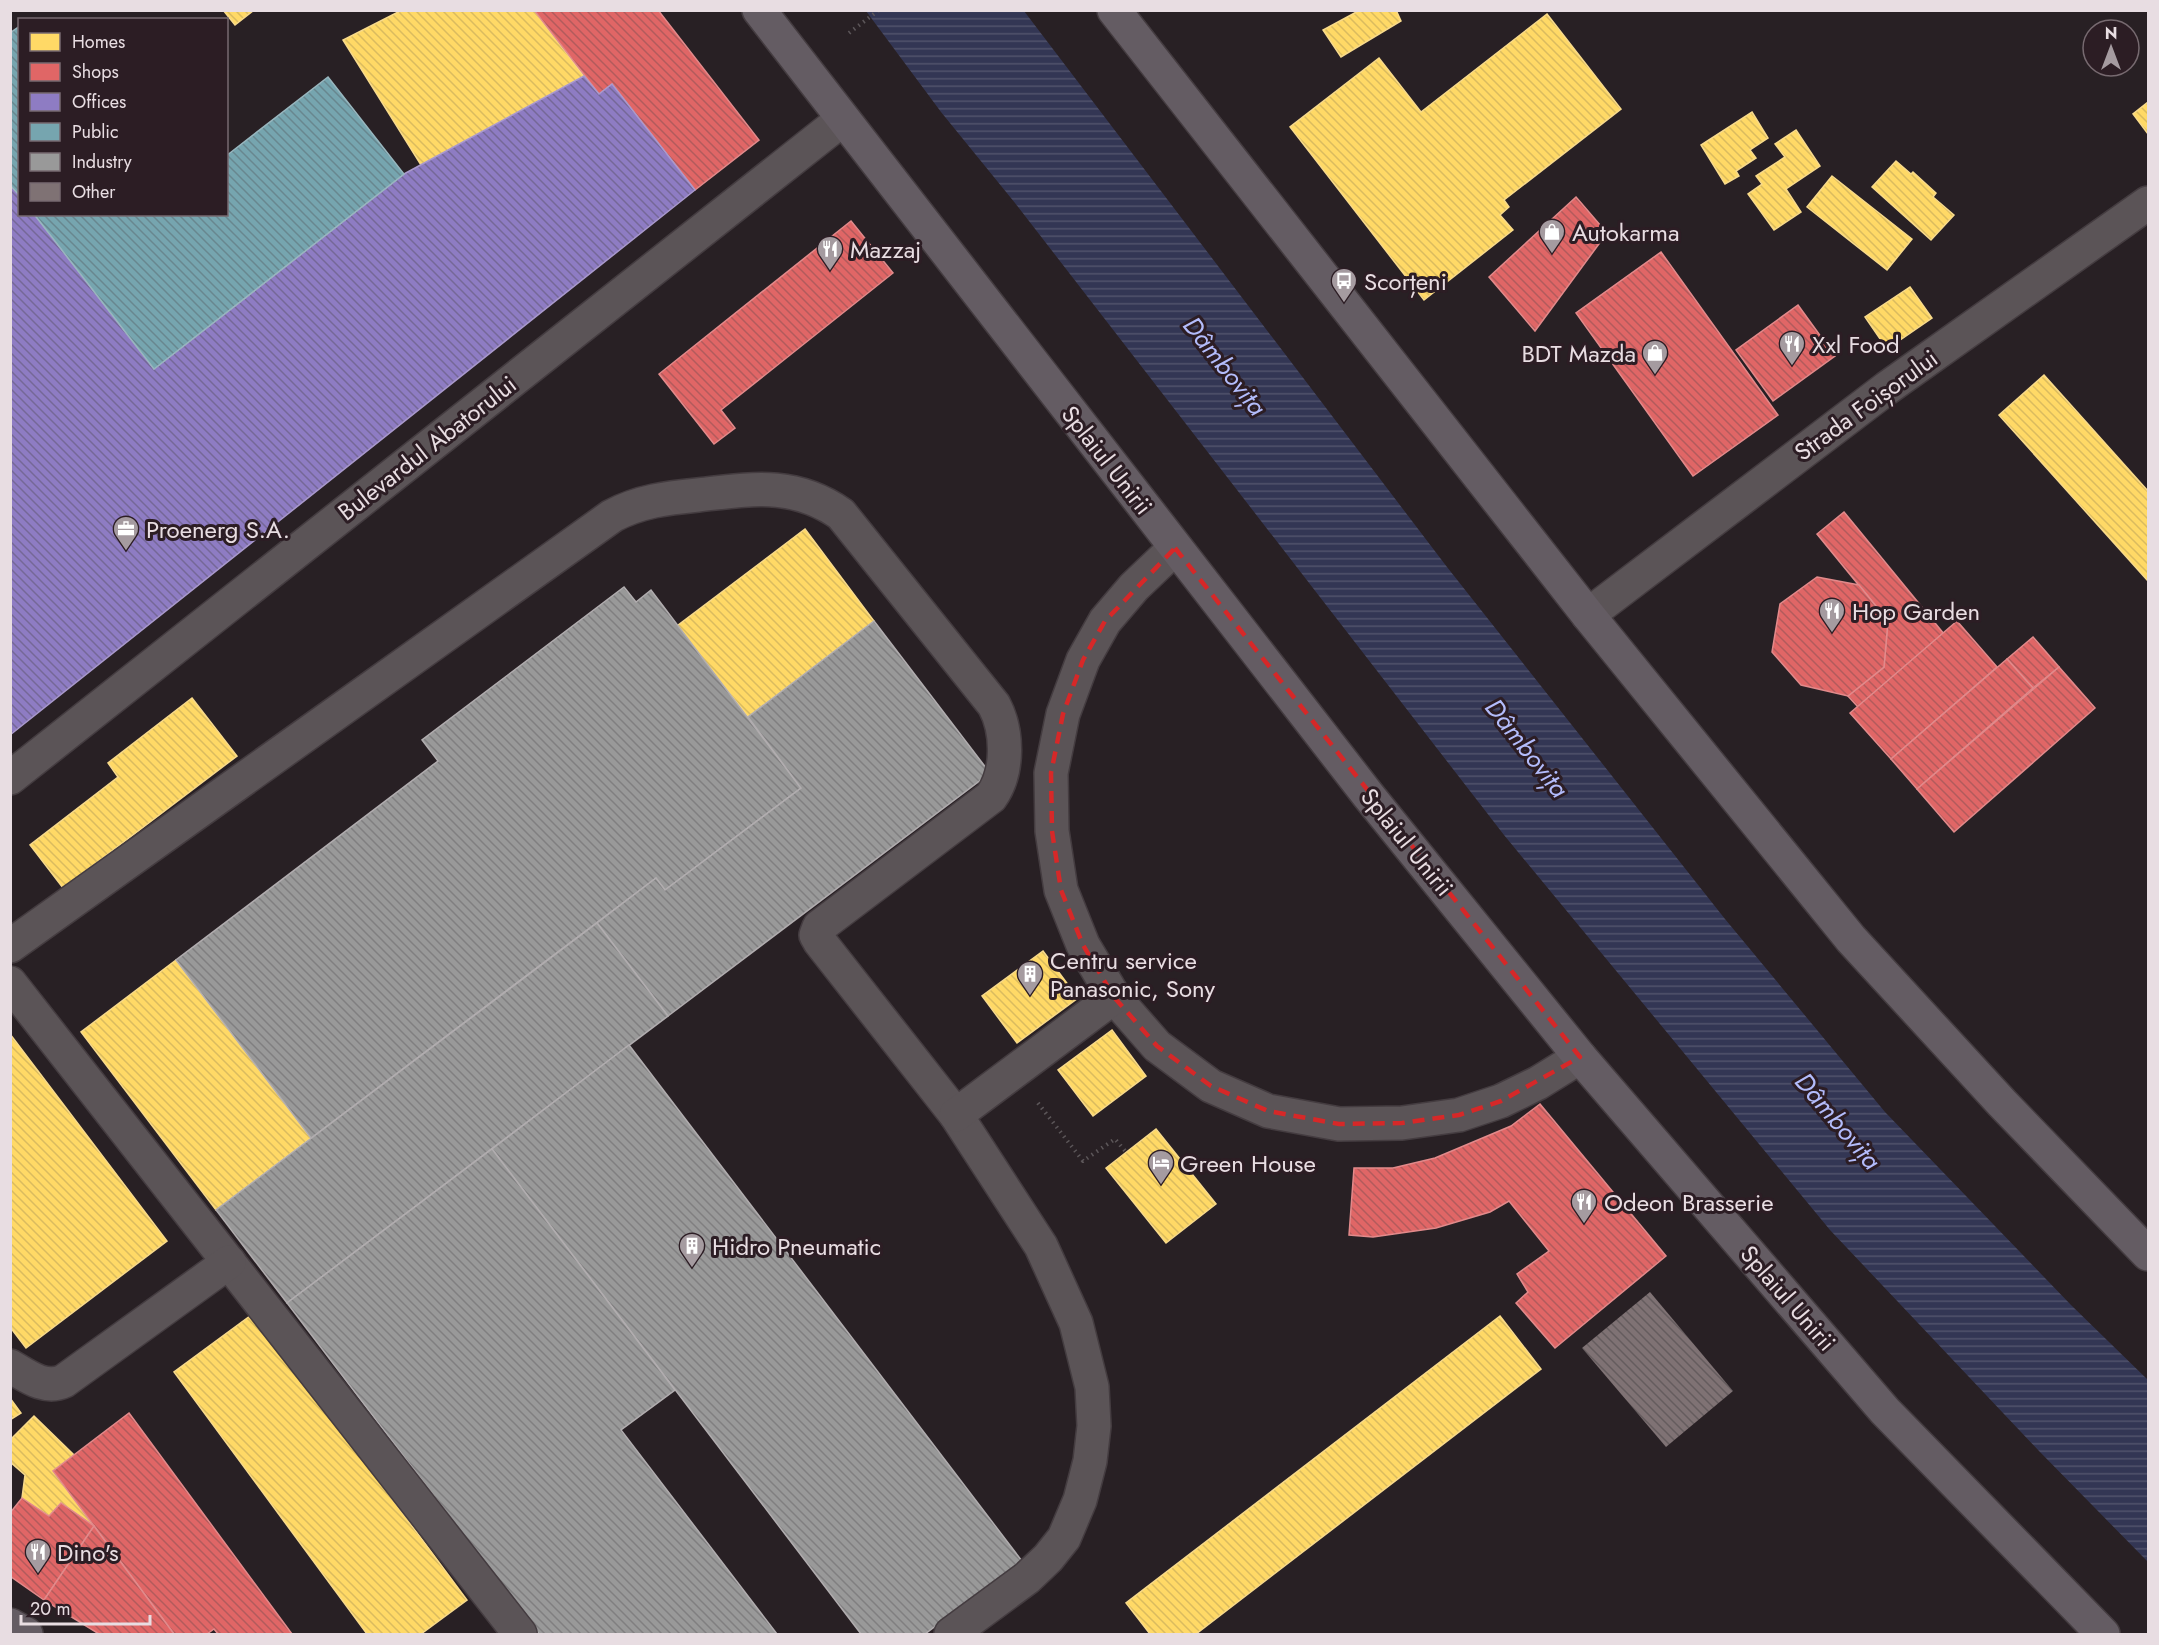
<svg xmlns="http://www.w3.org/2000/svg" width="2159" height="1645" viewBox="0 0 2159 1645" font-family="Jost,sans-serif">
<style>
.water{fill:url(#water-rules)}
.homes{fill:url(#homes-back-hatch);stroke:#f8da8b;stroke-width:1.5}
.shops{fill:url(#shops-back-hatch);stroke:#e28a8b;stroke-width:1.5}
.offices{fill:url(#offices-back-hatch);stroke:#a999cc;stroke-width:1.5}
.public{fill:url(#public-back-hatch);stroke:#98b6be;stroke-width:1.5}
.industry{fill:url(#industry-back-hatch);stroke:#b1adaf;stroke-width:1.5}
.building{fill:url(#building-back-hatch)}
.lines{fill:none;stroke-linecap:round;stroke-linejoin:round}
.minor-casing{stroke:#443c40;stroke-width:36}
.major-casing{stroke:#443c40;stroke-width:36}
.path{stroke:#5c5659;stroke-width:4;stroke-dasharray:1.5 4.5;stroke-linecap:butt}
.minor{stroke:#5b5457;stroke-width:33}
.major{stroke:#645c63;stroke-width:33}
.marked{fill:none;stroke:#d62828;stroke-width:4.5;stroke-dasharray:12 8;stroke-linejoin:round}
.labels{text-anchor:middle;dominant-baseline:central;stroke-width:6;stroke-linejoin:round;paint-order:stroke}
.poi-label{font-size:24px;fill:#e8dde2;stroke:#2c1d24;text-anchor:start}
.street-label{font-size:24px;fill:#e8dde2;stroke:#2c1d24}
.water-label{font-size:26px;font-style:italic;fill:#b3bcfb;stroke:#2c1d24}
</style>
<defs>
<pattern id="water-rules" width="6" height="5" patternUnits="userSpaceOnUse" patternTransform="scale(1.5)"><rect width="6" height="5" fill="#333654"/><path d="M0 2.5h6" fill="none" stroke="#51536c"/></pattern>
<pattern id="homes-back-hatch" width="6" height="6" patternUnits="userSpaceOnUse" patternTransform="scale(1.5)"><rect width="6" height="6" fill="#ffd966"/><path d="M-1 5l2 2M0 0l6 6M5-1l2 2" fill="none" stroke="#dabb5f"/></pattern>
<pattern id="shops-back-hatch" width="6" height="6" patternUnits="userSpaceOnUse" patternTransform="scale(1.5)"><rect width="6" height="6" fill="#e06666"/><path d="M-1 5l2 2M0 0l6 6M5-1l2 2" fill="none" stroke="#b25b5c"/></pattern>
<pattern id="offices-back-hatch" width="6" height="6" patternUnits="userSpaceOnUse" patternTransform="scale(1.5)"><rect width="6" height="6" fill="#8e7cc3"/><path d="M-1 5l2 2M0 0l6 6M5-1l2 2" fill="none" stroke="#756897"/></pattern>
<pattern id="public-back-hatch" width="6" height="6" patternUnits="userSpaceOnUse" patternTransform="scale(1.5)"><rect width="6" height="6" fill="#76a5af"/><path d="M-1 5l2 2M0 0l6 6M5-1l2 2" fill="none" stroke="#68878f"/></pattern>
<pattern id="industry-back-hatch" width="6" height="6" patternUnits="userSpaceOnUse" patternTransform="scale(1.5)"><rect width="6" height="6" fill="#999"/><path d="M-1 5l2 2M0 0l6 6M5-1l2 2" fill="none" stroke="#807f80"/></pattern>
<pattern id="building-back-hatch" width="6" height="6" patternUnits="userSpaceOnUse" patternTransform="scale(1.5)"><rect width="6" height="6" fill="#7f7274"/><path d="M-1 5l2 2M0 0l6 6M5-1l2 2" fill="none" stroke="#655c5e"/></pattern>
</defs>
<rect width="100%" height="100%" fill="#282024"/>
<polygon class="water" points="866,11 1024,11 1447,567 1725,919 1885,1112 2071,1305 2148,1380 2148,1562 2039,1451 1830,1230 1504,835 1015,203 941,112"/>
<g class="homes">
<polygon points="223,10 254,10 235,25"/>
<polygon points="402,10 534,10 584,76 421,165 343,40"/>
<polygon points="1360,10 1396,10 1401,21 1341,57 1323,30"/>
<polygon points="1547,14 1621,109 1504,200 1509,207 1500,215 1513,230 1424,300 1290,127 1379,58 1421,112"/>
<polygon points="2148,102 2148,134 2133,114"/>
<polygon points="1752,112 1768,138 1750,150 1756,158 1736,171 1739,176 1725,184 1701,145"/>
<polygon points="1796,130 1820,166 1786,189 1801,212 1774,230 1748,194 1762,184 1756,176 1785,157 1775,144"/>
<polygon points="1896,161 1911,174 1913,172 1936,193 1933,197 1954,215 1931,240 1872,187"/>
<polygon points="1832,176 1912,239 1887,270 1807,207"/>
<polygon points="1910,287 1932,318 1887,349 1865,317"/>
<polygon points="2044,375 2148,491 2148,581 1999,415"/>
<polygon points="805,529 874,621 748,717 677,626"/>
<polygon points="192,698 237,756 63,888 30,845 118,777 108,763"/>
<polygon points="1043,951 1078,998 1017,1043 982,996"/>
<polygon points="176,960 311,1138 216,1210 81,1032"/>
<polygon points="1112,1030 1146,1076 1093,1116 1058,1070"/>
<polygon points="10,1034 167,1241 26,1348 10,1327"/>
<polygon points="1156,1129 1216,1204 1166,1243 1106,1168"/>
<polygon points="254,1313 467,1600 421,1634 367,1634 174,1372"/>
<polygon points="1500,1316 1541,1369 1196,1634 1150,1634 1126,1603"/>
<polygon points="10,1398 21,1413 10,1420"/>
<polygon points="34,1416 74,1455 53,1471 94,1526 61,1503 49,1516 22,1498 25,1475 10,1462 10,1440"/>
</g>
<g class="shops">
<polygon points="534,10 658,10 759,140 695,190 612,84 599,94"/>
<polygon points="1576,197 1607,233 1535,331 1489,277"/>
<polygon points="851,221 893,273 721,410 735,428 714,444 659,374"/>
<polygon points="1661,252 1778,415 1693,476 1576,313"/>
<polygon points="1798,305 1835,356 1773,401 1736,350"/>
<polygon points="1844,512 1944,634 1858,707 1848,696 1884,667 1888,621 1817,534"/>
<polygon points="1817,577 1859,585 1888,621 1884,667 1848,696 1801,685 1772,652 1780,604"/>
<polygon points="1957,621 1997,667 1891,759 1850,713"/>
<polygon points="2033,637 2059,667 2033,688 2007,659"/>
<polygon points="2007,659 2033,688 1917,789 1891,759"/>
<polygon points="2059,667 2095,708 1954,832 1917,789"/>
<polygon points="1540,1104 1666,1256 1555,1348 1516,1303 1528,1292 1517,1274 1549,1251 1509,1201 1490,1212 1436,1228 1373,1237 1349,1235 1354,1168 1393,1168 1435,1158 1511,1126"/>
<polygon points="129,1413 292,1634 218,1634 214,1629 207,1634 174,1634 94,1526 53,1471"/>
<polygon points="22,1498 49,1516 61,1503 94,1526 44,1600 10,1576 10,1513"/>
<polygon points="94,1526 174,1634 99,1634 44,1600"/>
</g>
<polygon class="offices" points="584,76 599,94 612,84 695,190 10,735 10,185 20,196 20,214 34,214 154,369 404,174"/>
<g class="public">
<polygon points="20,26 20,196 10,185 10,33"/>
<polygon points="328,77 404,174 154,369 34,214 226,214 226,156"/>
</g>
<g class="industry">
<polygon points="624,587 636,602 651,590 801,788 665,890 656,878 311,1138 176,960 438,761 422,740"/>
<polygon points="874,621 990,773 668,1016 597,923 656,878 665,890 801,788 748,717"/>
<polygon points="597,923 668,1016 287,1303 216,1210"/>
<polygon points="629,1045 1022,1561 925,1634 861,1634 492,1149"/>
<polygon points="492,1149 675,1390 621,1430 777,1634 539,1634 287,1303"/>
</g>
<polygon class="building" points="1650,1292 1733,1391 1666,1447 1582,1348"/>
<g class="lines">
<defs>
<g id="minor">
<polyline points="1175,548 1134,587 1105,621 1083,660 1063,714 1051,773 1052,831 1061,890 1083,945 1114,997 1157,1046 1211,1086 1268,1111 1339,1124 1402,1123 1459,1115 1501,1101 1538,1083 1580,1057"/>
<polyline points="1588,615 1887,388 2148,203"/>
<polyline points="10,778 843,119"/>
<path d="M10,946L612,516C640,501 667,498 698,495C751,489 794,481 841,514L994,705C1008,731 1009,772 991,797L819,927L816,935L820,942L956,1115L1041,1246L1076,1323L1092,1387L1094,1426L1090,1461L1080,1500L1064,1538L1048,1558L1027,1578L951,1634"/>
<polyline points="10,983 520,1634"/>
<polyline points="956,1115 1114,997"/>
<path d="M10,1366C27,1376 45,1390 64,1381L229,1262"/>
</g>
<g id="major">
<polyline points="759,10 1368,795 1580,1057 1885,1411 2103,1634"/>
<polyline points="1114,10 1588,615 1851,939 2002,1103 2148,1254"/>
<polyline points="10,1625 26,1634"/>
</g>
</defs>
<use href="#minor" class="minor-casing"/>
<use href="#major" class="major-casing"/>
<g class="path">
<polyline points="849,33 879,10"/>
<polyline points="1038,1103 1083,1161 1115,1139 1126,1152"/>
</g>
<use href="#minor" class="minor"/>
<use href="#major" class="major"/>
</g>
<path class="marked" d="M1175,548L1580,1057L1501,1101L1459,1115L1402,1123L1339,1124L1268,1111L1211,1086L1157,1046L1114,997L1083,945L1061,890L1052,831L1051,773L1063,714L1083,660L1105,621Z"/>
<defs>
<symbol id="shop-pin" viewBox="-11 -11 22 30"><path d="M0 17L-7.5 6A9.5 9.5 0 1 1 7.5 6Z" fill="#a59ba0" stroke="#2c1d24"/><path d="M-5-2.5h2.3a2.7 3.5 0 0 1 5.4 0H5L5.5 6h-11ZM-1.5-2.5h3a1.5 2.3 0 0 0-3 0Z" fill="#fff"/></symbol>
<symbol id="restaurant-pin" viewBox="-11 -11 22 30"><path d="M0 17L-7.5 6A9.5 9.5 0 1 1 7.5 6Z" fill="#a59ba0" stroke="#2c1d24"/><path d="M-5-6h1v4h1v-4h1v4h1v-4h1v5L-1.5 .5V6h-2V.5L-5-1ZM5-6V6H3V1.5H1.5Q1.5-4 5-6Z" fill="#fff"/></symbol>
<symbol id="bus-pin" viewBox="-11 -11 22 30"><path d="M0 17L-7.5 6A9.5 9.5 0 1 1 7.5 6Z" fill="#a59ba0" stroke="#2c1d24"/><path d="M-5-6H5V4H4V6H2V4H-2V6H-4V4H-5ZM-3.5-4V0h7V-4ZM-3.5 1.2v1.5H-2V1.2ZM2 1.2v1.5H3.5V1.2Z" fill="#fff"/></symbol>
<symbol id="office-pin" viewBox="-11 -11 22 30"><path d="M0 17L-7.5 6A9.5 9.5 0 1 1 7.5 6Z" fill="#a59ba0" stroke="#2c1d24"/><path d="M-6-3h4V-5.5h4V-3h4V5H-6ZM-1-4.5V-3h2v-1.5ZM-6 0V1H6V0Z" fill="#fff"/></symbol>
<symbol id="building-pin" viewBox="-11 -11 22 30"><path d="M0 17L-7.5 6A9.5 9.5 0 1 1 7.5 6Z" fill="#a59ba0" stroke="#2c1d24"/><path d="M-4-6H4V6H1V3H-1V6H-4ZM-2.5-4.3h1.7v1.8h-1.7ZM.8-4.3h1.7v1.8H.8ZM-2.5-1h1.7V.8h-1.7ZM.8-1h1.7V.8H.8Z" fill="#fff"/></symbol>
<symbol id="hotel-pin" viewBox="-11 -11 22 30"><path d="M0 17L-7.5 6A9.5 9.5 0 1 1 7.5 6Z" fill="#a59ba0" stroke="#2c1d24"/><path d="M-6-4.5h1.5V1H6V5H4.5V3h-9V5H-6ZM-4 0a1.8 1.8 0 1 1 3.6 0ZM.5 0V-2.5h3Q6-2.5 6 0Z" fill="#fff"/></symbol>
</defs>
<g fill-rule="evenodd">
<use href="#shop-pin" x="1537" y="217" width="30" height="40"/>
<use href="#restaurant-pin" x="815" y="234" width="30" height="40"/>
<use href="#bus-pin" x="1329" y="266" width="30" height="40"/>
<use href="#restaurant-pin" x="1777" y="329" width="30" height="40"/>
<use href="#shop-pin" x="1640" y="338" width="30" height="40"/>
<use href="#office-pin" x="111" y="514" width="30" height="40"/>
<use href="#restaurant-pin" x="1817" y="596" width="30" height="40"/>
<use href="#building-pin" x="1015" y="959" width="30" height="40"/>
<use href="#hotel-pin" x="1146" y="1148" width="30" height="40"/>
<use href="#restaurant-pin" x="1569" y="1187" width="30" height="40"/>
<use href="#building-pin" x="677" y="1231" width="30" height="40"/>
<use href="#restaurant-pin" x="23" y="1537" width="30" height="40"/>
</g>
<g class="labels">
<g class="poi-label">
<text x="1572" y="232">Autokarma</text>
<text x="850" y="249">Mazzaj</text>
<text x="1364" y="281">Scorțeni</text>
<text x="1812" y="344">Xxl Food</text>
<text x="1636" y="353" text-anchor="end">BDT Mazda</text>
<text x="146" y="529">Proenerg S.A.</text>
<text x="1852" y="611">Hop Garden</text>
<text x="1050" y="960">Centru service<tspan x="1050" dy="28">Panasonic, Sony</tspan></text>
<text x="1180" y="1163">Green House</text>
<text x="1604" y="1202">Odeon Brasserie</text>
<text x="712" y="1246">Hidro Pneumatic</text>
<text x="57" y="1552">Dino's</text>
</g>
<g class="street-label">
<text transform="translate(1866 405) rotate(-36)">Strada Foișorului</text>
<text transform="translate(427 448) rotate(-38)">Bulevardul Abatorului</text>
<text transform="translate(1107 460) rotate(52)">Splaiul Unirii</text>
<text transform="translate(1407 842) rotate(51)">Splaiul Unirii</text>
<text transform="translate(1788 1298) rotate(49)">Splaiul Unirii</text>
</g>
<g class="water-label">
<text transform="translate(1225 366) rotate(52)">Dâmbovița</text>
<text transform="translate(1527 748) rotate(52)">Dâmbovița</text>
<text transform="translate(1838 1121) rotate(50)">Dâmbovița</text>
</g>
</g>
<rect width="2159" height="1645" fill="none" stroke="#e8dde2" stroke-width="24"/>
<rect x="18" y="18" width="210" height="198" fill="#2c1d24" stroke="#776a70" stroke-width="1.5"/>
<rect x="30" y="33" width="30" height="18" fill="#ffd966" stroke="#776a70" stroke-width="1.5"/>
<text x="72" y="48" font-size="18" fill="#e8dde2">Homes</text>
<rect x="30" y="63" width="30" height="18" fill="#e06666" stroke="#776a70" stroke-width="1.5"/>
<text x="72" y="78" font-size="18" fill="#e8dde2">Shops</text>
<rect x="30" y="93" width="30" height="18" fill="#8e7cc3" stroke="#776a70" stroke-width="1.5"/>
<text x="72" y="108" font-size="18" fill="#e8dde2">Offices</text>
<rect x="30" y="123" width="30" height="18" fill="#76a5af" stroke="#776a70" stroke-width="1.5"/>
<text x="72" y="138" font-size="18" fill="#e8dde2">Public</text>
<rect x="30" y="153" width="30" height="18" fill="#999999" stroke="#776a70" stroke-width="1.5"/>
<text x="72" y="168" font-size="18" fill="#e8dde2">Industry</text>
<rect x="30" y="183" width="30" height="18" fill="#7f7274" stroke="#776a70" stroke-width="1.5"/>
<text x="72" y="198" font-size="18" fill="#e8dde2">Other</text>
<g transform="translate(2111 48)"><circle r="28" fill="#2c1d24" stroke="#776a70" stroke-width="1.5"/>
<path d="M0-4.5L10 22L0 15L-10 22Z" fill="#a59ba0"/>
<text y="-9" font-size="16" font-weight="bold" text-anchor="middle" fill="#e8dde2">N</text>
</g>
<path d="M21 1615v9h129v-9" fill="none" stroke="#e8dde2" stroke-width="3"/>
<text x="30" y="1615" font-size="18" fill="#e8dde2" stroke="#2c1d24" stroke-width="4.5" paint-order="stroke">20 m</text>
</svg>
